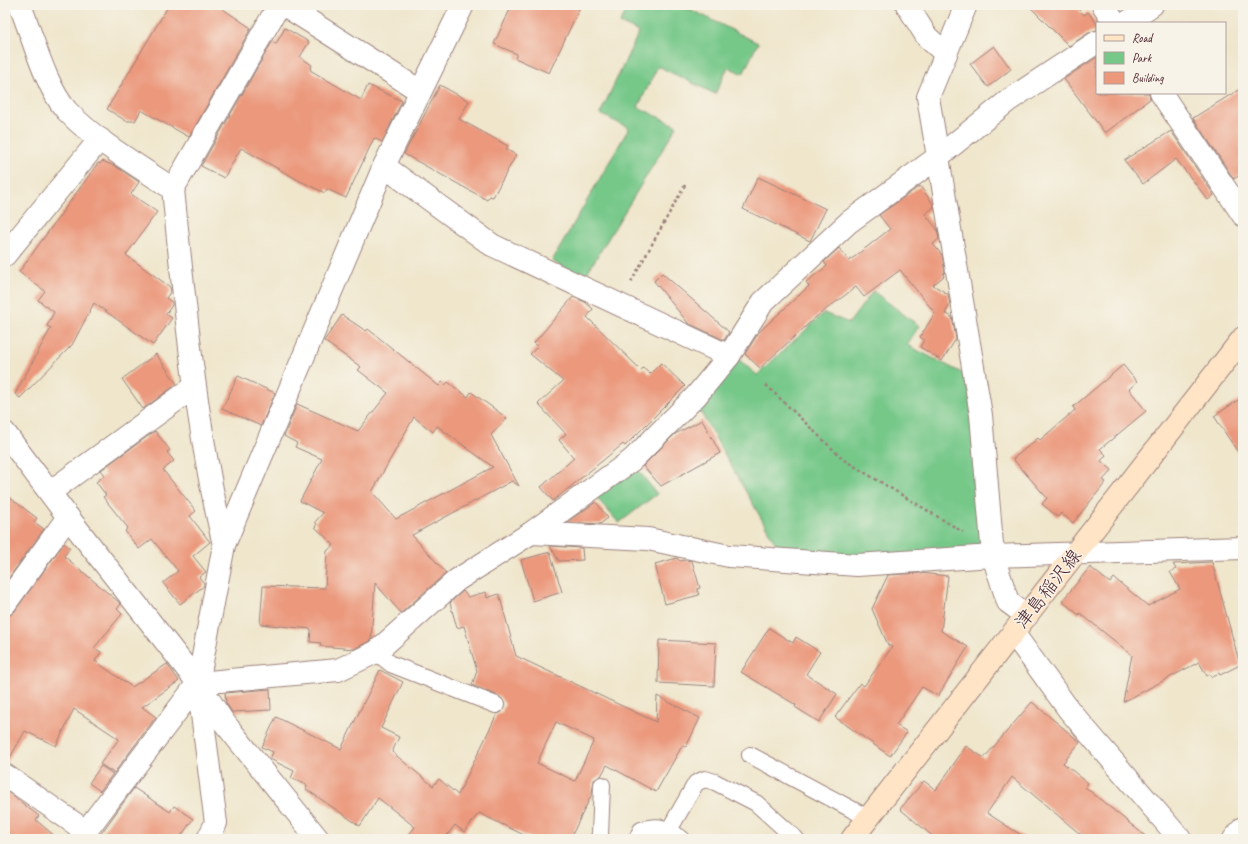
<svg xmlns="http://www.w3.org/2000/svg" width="1248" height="844" viewBox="0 0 1248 844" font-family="Caveat,'Klee One',sans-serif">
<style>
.green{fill:#76c889;stroke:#60745a}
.building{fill:#eb987b;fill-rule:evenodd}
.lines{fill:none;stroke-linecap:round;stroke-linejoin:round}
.lane-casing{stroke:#9c827c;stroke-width:18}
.street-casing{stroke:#9c827c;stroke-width:24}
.secondary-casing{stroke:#9c827c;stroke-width:24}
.path{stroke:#9c827c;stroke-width:2.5;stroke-dasharray:3 3;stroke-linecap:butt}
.lane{stroke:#fff;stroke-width:16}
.street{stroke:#fff;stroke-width:22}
.secondary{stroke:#ffe4c6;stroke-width:22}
.labels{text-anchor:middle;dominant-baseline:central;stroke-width:3;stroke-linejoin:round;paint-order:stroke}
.street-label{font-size:19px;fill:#4a1f2b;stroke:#f7f3e8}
</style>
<rect width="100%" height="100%" fill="#f7f3e8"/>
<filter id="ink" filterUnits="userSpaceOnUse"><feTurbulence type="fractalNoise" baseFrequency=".025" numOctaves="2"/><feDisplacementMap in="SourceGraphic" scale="8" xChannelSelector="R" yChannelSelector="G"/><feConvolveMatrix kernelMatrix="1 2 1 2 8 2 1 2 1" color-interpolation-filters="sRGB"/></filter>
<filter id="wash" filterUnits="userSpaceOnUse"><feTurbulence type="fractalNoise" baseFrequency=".012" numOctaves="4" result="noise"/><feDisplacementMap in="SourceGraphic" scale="16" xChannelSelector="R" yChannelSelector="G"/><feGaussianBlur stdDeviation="0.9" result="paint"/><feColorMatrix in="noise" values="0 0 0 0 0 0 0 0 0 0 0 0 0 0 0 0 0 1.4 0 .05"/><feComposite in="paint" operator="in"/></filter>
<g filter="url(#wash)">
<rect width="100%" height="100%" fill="#efe6cc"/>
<g class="green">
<polygon points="629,5 682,5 758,43 743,74 728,67 715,94 658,66 638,107 677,126 584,278 552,261 629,128 600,114 639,32 620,23"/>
<polygon points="873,291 919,326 907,345 968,376 983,550 849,560 781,553 697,406 737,358 757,375 824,313 849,323"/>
<polygon points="635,466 657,494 619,523 595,496"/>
</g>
<g id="blocks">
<g class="building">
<polygon points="169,5 217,5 251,28 189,137 141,110 135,121 126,121 107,109"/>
<polygon points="512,5 581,5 549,73 515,58 517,54 494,44"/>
<polygon points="1028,5 1074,5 1084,15 1088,12 1097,24 1097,30 1090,32 1069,46"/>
<polygon points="285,28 309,42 300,57 312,65 310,70 361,100 368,85 402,101 382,142 374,138 346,198 327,189 325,193 300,181 241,148 224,178 201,166 272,42 276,44"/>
<polygon points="994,46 1011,69 988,87 970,64"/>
<polygon points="1097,57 1097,93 1149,93 1150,99 1105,133 1064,79"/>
<polygon points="440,85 469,101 459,119 508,146 506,149 516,155 493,197 490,196 487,200 404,154"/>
<polygon points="1243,87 1243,173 1234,179 1193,118"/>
<polygon points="1171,131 1214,195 1208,200 1176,159 1143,184 1124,160"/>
<polygon points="102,161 115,166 139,182 131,194 157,212 126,255 170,287 171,291 166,298 172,302 172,305 166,314 172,318 153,345 94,303 72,345 20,398 15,394 51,328 47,326 54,312 38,300 45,291 19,272 98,163 100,164"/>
<polygon points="758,177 826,209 810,241 743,209"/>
<polygon points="920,186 933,204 934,207 925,214 937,229 939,239 933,244 942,255 945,272 943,274 944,276 933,285 948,294 950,305 945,313 952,317 956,339 942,361 920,347 924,340 920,337 935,313 900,270 864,297 856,287 816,317 760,368 745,354 759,332 809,286 806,282 827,266 824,262 839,248 849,261 890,229 879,215"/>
<polygon points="662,273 729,332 724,340 688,323 654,281"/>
<polygon points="573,297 585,302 593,309 587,317 641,370 643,368 650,374 661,363 685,386 625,446 623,444 553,501 541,487 574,458 559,440 566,434 538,404 563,381 530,354 538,346 534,343"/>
<path d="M342,315L366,331L368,329L439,386L442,382L445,385L448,382L468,397L471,392L507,418L491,435L519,486L512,481L412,535L446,573L401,613L375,583L371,640L354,649L320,646L321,643L310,642L311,629L260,624L263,586L325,588L327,551L334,545L315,527L317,524L315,522L323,513L300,501L322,459L295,447L297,443L284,436L297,404L358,431L388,393L358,370L361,367L324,341ZM414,417L433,432L437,426L493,467L396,519L372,492Z"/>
<polygon points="156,354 177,384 143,409 122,379"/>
<polygon points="1123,365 1137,382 1129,389 1146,411 1100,449 1106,455 1101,461 1112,470 1103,480 1106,482 1073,523 1061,513 1058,517 1042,504 1047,498 1013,459 1038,438 1040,440 1075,410 1073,407"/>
<polygon points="238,376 275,393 261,426 222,409"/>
<polygon points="1243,397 1243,460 1214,416"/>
<polygon points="702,420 720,453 661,486 643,466 675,434"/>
<polygon points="155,431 170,450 167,452 174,461 163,470 196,511 190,516 210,542 193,556 206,572 199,577 204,583 204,586 180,604 163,583 178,571 152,539 139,549 125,531 128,528 103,497 106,495 96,482 105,475 101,470"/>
<polygon points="5,494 37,518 34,522 44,529 5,583"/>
<polygon points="596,502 608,518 600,524 567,522"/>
<polygon points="64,543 70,548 64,556 121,604 117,609 122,614 94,648 101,652 95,661 132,687 167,664 179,681 142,707 156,717 114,773 100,764 119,739 74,709 56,746 25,731 7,763 5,763 5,616 10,615 15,611"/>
<polygon points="550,546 582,548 583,560 559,561"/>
<polygon points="550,552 562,592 533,601 521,560"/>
<polygon points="677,558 680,561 685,560 692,561 700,588 697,589 699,595 665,604 655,564"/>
<polygon points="1212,562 1240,665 1220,675 1219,673 1211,677 1210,674 1207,676 1199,662 1123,702 1132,655 1080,613 1079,615 1062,601 1090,567 1110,583 1114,578 1148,606 1180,589 1170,572 1176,569 1173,564"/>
<polygon points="920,573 948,576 941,631 968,647 938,696 922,687 896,725 907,732 890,756 835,717 860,683 864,686 892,647 888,645 872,609 888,575"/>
<path d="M463,591L468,597L486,592L487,598L499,594L516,656L656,722L657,696L700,718L686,747L682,746L656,792L607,765L601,776L594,780L592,794L570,839H532L479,813L464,832L455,825L444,839H405L415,827L378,798L360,826L306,789L307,785L291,778L294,771L270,759L273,752L262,747L276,717L341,749L380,670L403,682L381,728L399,737L392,752L433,786L439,779L458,795L497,714L502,712L505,704L499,696L472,685L477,671L464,626L457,628L450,603ZM556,722L594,740L575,781L537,763Z"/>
<polygon points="769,628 793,643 796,637 820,652 806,674 837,694 819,722 795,707 796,705 741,672"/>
<polygon points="659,640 716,643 714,686 658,683"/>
<polygon points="270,689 271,710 232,712 226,703 225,693"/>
<polygon points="1032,702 1080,742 1063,763 1088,783 1085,787 1149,839 1086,839 1012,777 987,813 1027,839 936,839 900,809 924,781 936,790 966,746 984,758"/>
<polygon points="101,766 113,774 100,791 89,783"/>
<polygon points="134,788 170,812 174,806 193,819 179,839 97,839"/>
<polygon points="5,790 39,816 36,820 58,839 5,839"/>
</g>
</g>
</g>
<g filter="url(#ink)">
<use href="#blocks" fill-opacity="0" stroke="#9c827c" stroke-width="1"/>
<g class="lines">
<defs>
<g id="lane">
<polyline points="376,652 391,664 496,705"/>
<polyline points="750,755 868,818"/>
<polyline points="669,830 696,783 705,779 715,782 756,803 796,839"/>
<polyline points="598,839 600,835 602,785"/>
<path d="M637,839L641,830C659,824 667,828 682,839"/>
</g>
<g id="street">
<path d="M20,5C32,35 46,88 67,111C97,142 137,165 173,189C185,308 196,428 224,545"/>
<polyline points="284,5 420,91"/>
<polyline points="907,5 927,37 946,54"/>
<polyline points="966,5 928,97 981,415 993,556 1008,602 1027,616"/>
<polyline points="1103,5 1115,23"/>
<polyline points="1126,23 1152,5"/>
<polyline points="1161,93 1243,215"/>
<polyline points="384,166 492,245 729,356"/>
<polyline points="173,189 279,5"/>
<polyline points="5,255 100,139"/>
<polyline points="5,433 68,517 198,683 223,721 318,839"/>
<polyline points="50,492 194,387"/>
<polyline points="531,533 648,539 729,556 857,565 993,556 1243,548"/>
<polyline points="5,604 68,517"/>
<polyline points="1014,634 1069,710 1180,839"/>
<polyline points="5,775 87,832"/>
<polyline points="80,839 198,683 338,670 376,652 457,580 531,533 632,460 696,396 729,356 763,302 849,222 938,157 1009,100 1097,42"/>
<polyline points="208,839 216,823 198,683 224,545 384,166 463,5"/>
<polyline points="1234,839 1243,828"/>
</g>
<polyline id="secondary" points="852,839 1243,338"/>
</defs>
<use href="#lane" class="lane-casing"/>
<use href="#street" class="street-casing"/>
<use href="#secondary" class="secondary-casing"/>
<g class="path">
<polyline points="631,282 685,185"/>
<polyline points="766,385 844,460 963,532"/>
</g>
<use href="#lane" class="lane"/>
<use href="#street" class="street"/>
<use href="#secondary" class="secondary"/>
</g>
</g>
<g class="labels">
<g class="street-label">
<text transform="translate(1048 589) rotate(-52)">津島稲沢線</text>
</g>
</g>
<rect width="1248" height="844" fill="none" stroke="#f7f3e8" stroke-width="20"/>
<rect x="1096" y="22" width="130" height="72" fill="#f7f3e8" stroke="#b29e9c"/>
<rect x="1104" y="35" width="20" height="6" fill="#ffe4c6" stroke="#b29e9c"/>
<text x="1132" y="42" font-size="12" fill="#4a1f2b">Road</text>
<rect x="1104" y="52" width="20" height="12" fill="#76c889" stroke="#b29e9c"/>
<text x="1132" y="62" font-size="12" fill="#4a1f2b">Park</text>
<rect x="1104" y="72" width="20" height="12" fill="#eb987b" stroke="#b29e9c"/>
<text x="1132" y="82" font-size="12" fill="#4a1f2b">Building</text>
</svg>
